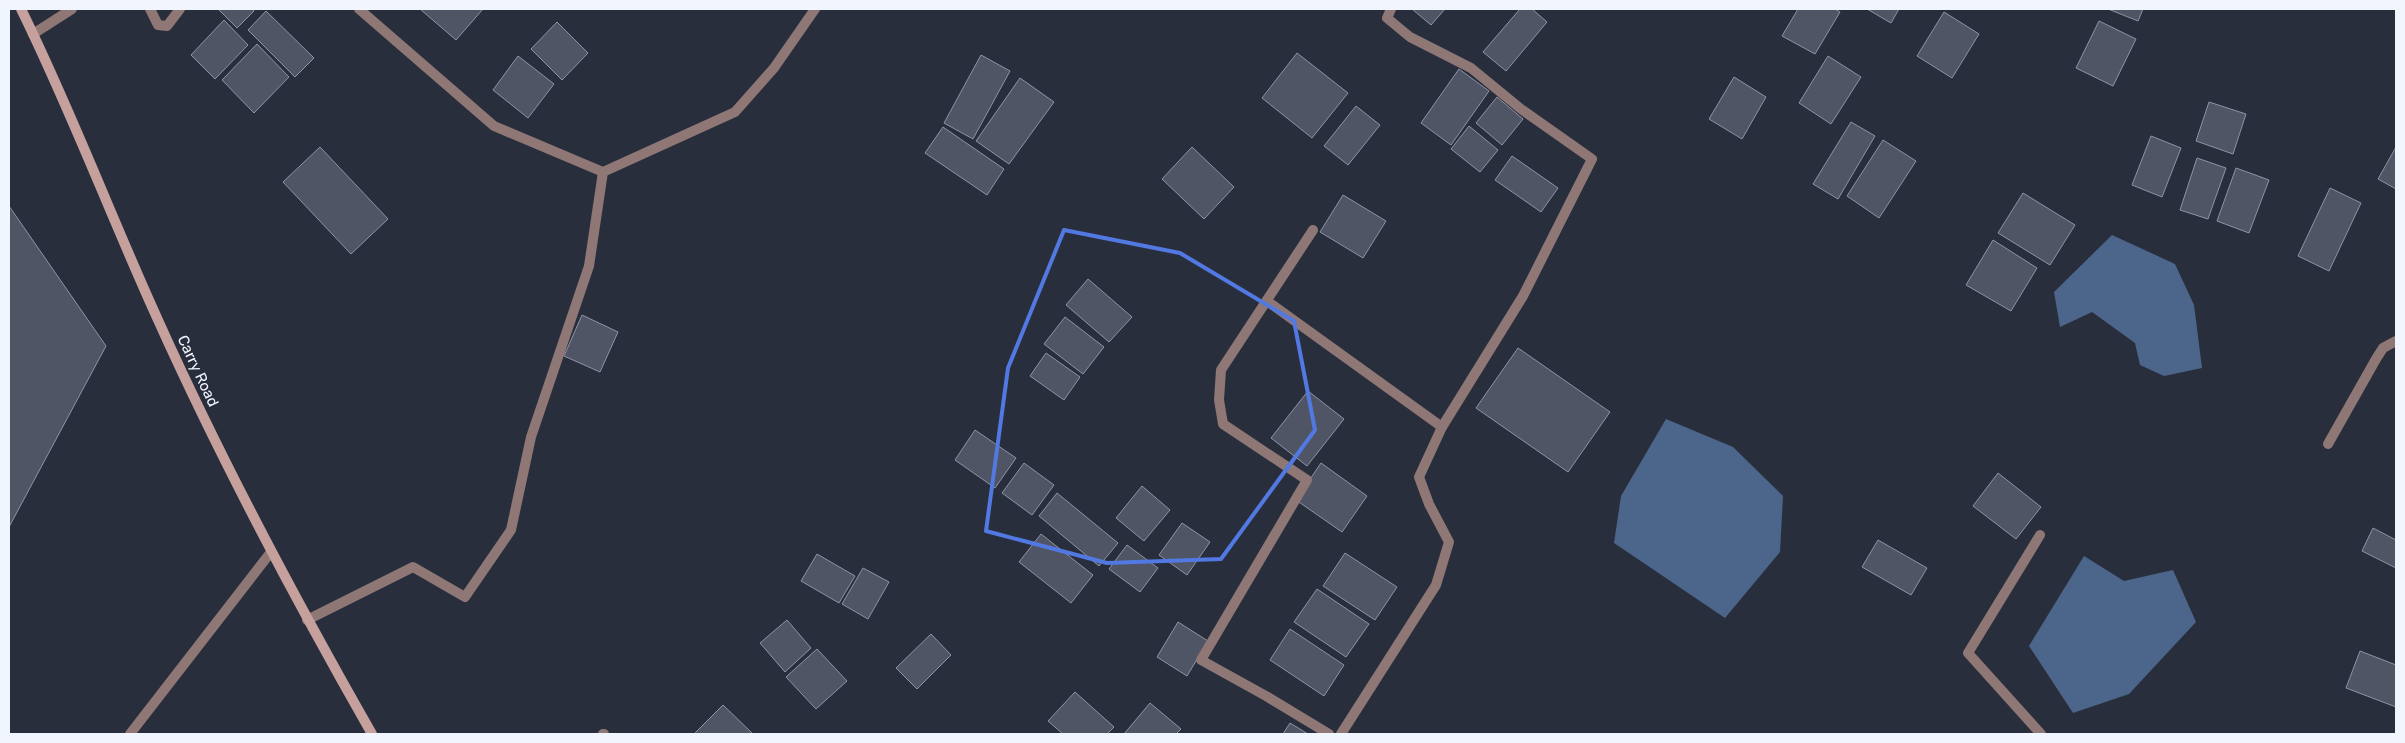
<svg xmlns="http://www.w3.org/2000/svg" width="2405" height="743" viewBox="0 0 2405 743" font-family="Rubik,sans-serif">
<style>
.water{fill:#4b668a}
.building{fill:#4f5564;stroke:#8e94a6}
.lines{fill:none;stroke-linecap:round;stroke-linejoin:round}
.street{stroke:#8e7775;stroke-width:10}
.secondary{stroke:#c5a09c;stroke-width:10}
.marked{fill:none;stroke:#5278e2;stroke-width:4;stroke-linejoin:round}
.labels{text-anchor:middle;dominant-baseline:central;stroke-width:4;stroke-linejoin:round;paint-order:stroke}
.street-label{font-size:15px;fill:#f1f5fe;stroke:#292e3c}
</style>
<rect width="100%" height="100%" fill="#292e3c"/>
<g class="water">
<polygon points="2112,235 2175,264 2194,305 2202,368 2164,376 2140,365 2135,343 2092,312 2060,327 2054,292"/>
<polygon points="1666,419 1733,447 1783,496 1780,552 1725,618 1614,543 1621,496"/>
<polygon points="2084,556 2124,581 2173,570 2196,622 2129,694 2073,713 2029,646"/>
</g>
<g class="building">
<polygon points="218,9 253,9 254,11 237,28"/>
<polygon points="420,9 483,9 456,40"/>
<polygon points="1412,9 1445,9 1431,25"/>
<polygon points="1520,9 1532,9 1547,22 1506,71 1483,52"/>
<polygon points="1798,9 1835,9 1840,12 1815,54 1782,36"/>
<polygon points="1867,9 1899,9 1891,23"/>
<polygon points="2108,9 2143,9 2138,21"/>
<polygon points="266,11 314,58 295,77 248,30"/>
<polygon points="1944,12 1979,34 1952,78 1917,56"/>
<polygon points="224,20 248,45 215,79 191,55"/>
<polygon points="2099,21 2136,39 2113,86 2076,68"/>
<polygon points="557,22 588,53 562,80 531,49"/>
<polygon points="257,44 289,77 254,113 222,80"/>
<polygon points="1297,53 1348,93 1312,138 1262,98"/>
<polygon points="981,55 1010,71 973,139 944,123"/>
<polygon points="518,56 554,84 528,118 493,90"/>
<polygon points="1828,56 1861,77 1831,124 1799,103"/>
<polygon points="1459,69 1489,91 1451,145 1421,123"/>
<polygon points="1734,77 1766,97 1742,139 1709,119"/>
<polygon points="1020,78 1054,102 1009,164 976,141"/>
<polygon points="1497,97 1523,119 1502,145 1476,123"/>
<polygon points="2209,102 2246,114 2233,154 2196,141"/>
<polygon points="1356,106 1380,125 1348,165 1324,146"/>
<polygon points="1851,122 1875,136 1838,199 1813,184"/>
<polygon points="1469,126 1498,150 1480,172 1451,149"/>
<polygon points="943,127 1004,169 987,195 925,153"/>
<polygon points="2151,136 2181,148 2162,197 2132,185"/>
<polygon points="1883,140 1916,161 1879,218 1847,196"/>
<polygon points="320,147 388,219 351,254 283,182"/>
<polygon points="1192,147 1234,187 1204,219 1162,179"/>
<polygon points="2396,147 2396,189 2378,179"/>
<polygon points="1512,156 1558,188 1541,212 1495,180"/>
<polygon points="2197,158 2226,168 2208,219 2180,210"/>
<polygon points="2236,168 2269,180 2249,233 2217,221"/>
<polygon points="2330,188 2361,203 2329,271 2298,256"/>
<polygon points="2023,193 2075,225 2050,265 1998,233"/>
<polygon points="1343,195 1386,221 1363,258 1320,232"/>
<polygon points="9,206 106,346 9,527"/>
<polygon points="1993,240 2037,268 2011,311 1966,285"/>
<polygon points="1088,279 1132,317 1109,342 1066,305"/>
<polygon points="582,315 618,332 600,372 564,356"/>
<polygon points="1065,317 1104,347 1083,374 1044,344"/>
<polygon points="1518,348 1610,412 1568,472 1476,408"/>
<polygon points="1046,353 1080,377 1064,400 1030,376"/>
<polygon points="1308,391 1344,419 1307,466 1271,438"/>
<polygon points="975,430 1016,458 995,488 955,460"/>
<polygon points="1024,463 1054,485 1032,515 1002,493"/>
<polygon points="1321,463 1367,496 1342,532 1296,500"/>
<polygon points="1998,473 2041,507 2016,539 1973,506"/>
<polygon points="1142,486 1170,510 1144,541 1116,518"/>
<polygon points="1057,493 1118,543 1099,566 1039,516"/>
<polygon points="1182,523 1210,542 1187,575 1159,555"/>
<polygon points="2373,528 2396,540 2396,568 2362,551"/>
<polygon points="1041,534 1093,575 1071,603 1019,562"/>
<polygon points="1878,540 1927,568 1911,595 1862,567"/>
<polygon points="1127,545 1158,568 1140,592 1109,569"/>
<polygon points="1345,553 1397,587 1375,620 1323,586"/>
<polygon points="817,554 855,576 839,603 801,581"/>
<polygon points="863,568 889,582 868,619 842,604"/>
<polygon points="1317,589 1369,624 1346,657 1294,622"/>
<polygon points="787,620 811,648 785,672 760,643"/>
<polygon points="1178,622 1208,641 1187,676 1157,657"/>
<polygon points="1290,629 1344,665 1324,696 1270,660"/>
<polygon points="931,634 951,655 917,689 896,668"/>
<polygon points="817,649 847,681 816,709 786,677"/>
<polygon points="2360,651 2396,665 2396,707 2346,688"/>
<polygon points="1075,692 1114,727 1107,734 1063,734 1048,721"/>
<polygon points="1150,703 1181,729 1176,734 1124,734"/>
<polygon points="723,705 753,734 694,734"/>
<polygon points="1290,723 1308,734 1283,734"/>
</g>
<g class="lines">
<g class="street">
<polyline points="150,9 158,25 167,26 180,9"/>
<polyline points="359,9 494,126 603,172"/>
<polyline points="33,34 72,9"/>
<polyline points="1313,230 1221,370 1219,400 1223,424 1307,480 1201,660 1266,696 1329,734"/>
<polyline points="1267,301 1442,427"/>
<polyline points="2328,444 2376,359 2383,348 2396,341"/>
<polyline points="2040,535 1968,653 2041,734"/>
<polyline points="307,620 413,567 465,597 511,530 531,437 589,266 603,172 735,112 774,68 815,9"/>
<polyline points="130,734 271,552"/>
<polyline points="603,734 604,734"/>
<polyline points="1341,734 1436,585 1449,542 1429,504 1419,477 1442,427 1523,296 1592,159 1521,109 1471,68 1410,37 1387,18 1391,9"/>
</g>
<path class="secondary" d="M21,9C71,110 111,217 158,320C222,462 295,599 372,734"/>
</g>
<path class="marked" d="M1064,230L1180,253L1294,321L1315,430L1221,559L1107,563L986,531L1008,368Z"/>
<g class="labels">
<g class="street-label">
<text transform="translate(198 371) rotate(65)">Carry Road</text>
</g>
</g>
<rect width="2405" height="743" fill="none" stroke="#f1f5fe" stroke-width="20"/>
</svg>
